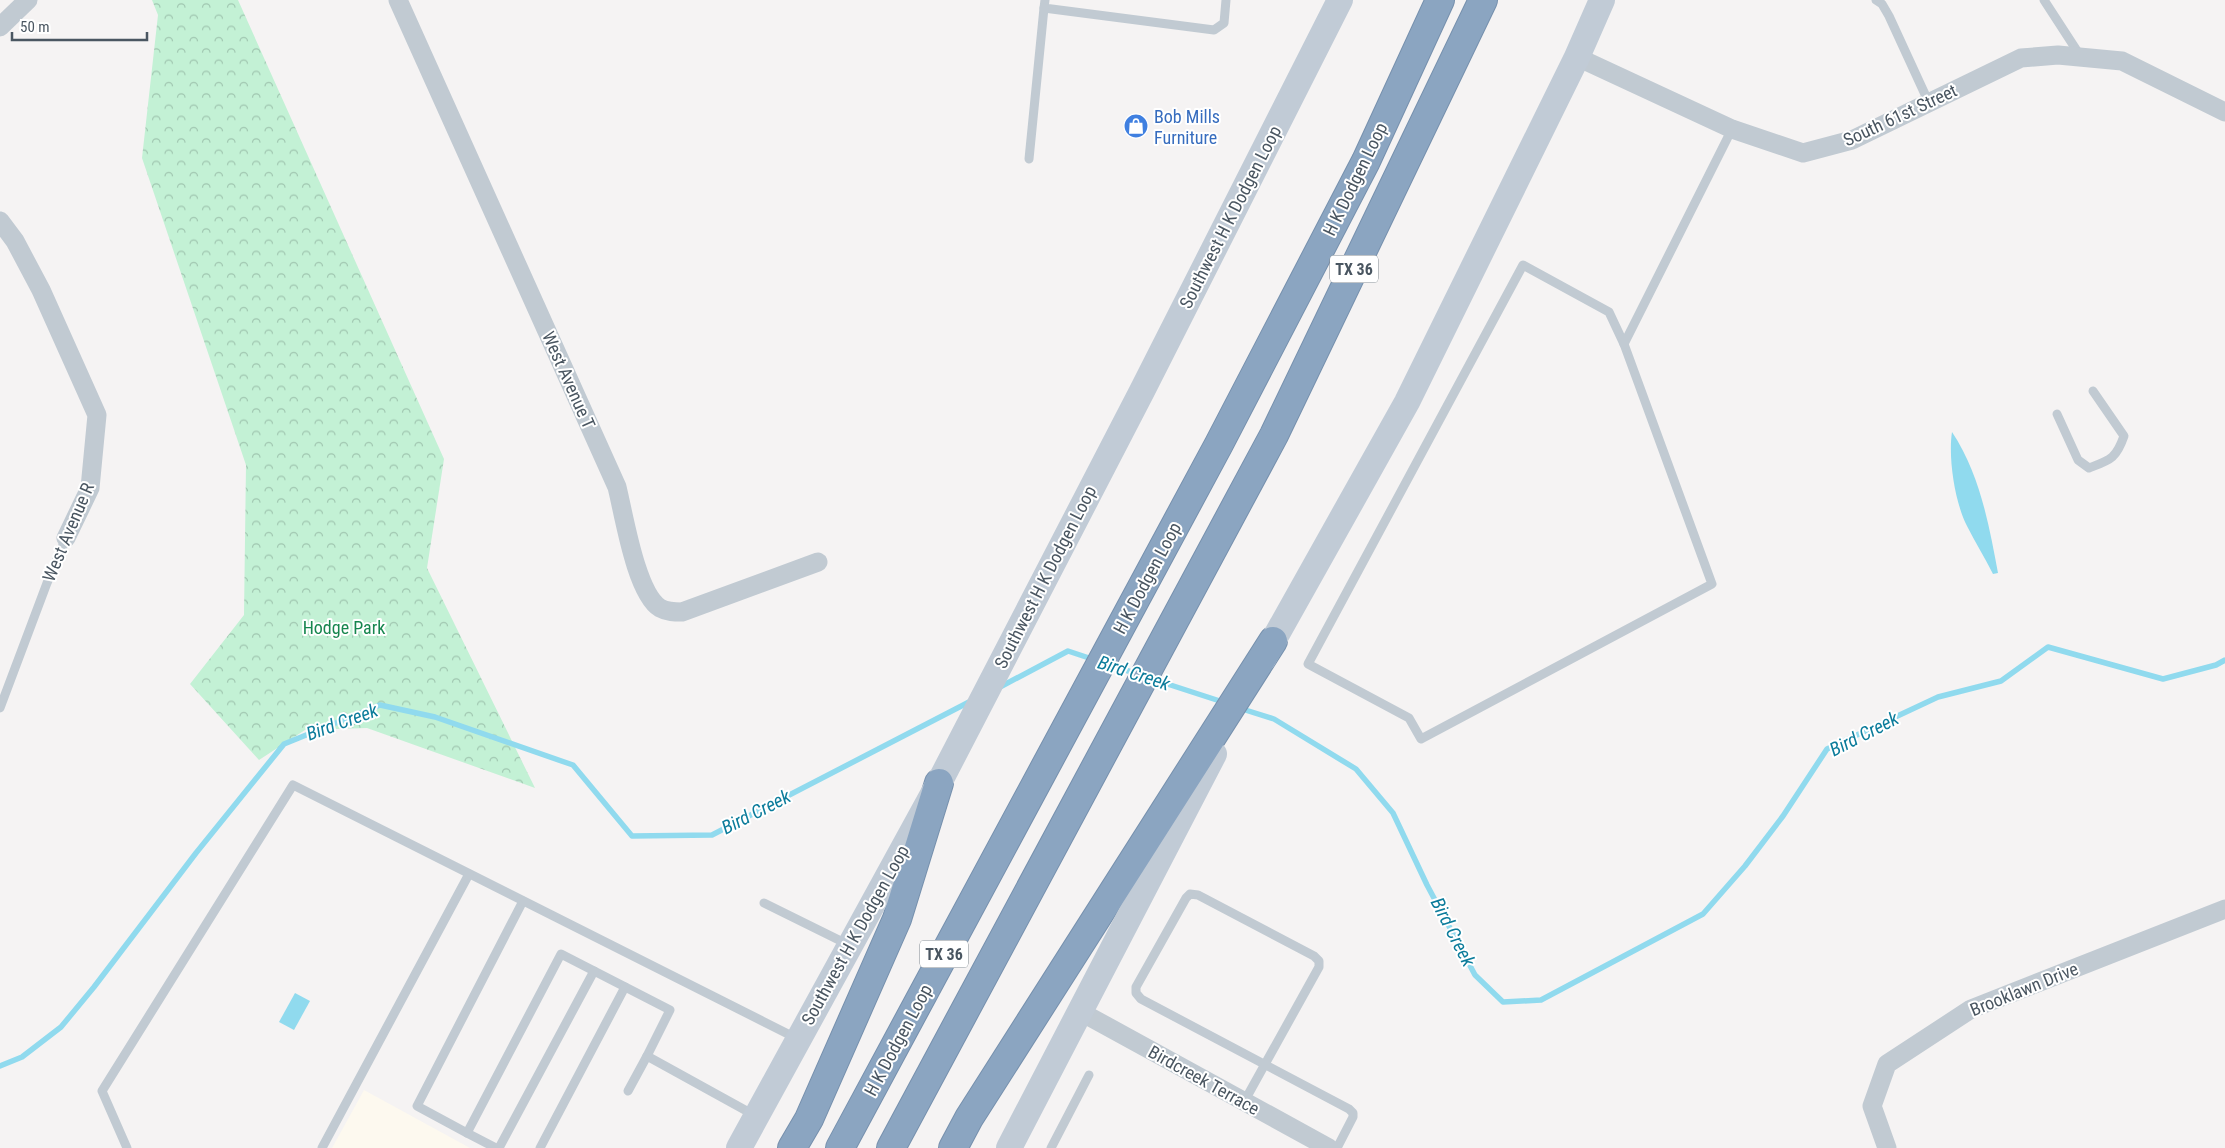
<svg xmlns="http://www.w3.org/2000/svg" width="2225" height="1148" viewBox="0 0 2225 1148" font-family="'Roboto Condensed',sans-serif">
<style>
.commercial{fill:#fdf9ef}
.park{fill:url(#park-crowns)}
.water{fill:#90daee}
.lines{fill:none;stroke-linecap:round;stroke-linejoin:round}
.stream{stroke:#90daee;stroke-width:5.5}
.highway-casing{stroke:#7690ad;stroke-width:30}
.lane{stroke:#c1cad2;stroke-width:9}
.street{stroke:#c1cad2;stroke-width:19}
.secondary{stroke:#c1cbd6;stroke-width:26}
.highway{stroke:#8ba5c1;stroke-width:28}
.labels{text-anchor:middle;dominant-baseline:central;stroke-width:4;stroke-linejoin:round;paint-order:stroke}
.shield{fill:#fff;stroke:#808990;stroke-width:1}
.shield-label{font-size:16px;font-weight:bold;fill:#4a5661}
.street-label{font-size:18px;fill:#4a5661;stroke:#fff}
.shop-label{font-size:18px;fill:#366cbe;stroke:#fff;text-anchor:start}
.park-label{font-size:18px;fill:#17864f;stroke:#fff}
.water-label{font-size:19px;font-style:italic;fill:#0c7c9b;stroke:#fff}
</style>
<defs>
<pattern id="park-crowns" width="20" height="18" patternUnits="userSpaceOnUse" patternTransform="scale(1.25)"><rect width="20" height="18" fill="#c3f1d5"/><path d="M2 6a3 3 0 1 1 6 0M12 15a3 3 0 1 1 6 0" fill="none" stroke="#a0c6b0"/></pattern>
</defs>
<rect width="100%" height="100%" fill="#f5f3f3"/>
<polygon class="commercial" points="364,1090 470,1148 332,1148"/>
<polygon class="park" points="152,0 238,0 444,459 427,568 535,788 367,728 305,730 259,760 190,684 244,615 246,465 142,158 158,15"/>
<g class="water">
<path d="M1952,432C1980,474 1989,525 1998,573L1993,574C1985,558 1975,542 1967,526C1955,503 1948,458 1952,432Z"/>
<polygon points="295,993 310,1001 294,1030 279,1022"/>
</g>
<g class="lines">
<g class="stream">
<polyline points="1109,665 1138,674"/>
<polyline points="1152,679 1226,703"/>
<polyline points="1000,687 1068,651 1095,660"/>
<polyline points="1239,708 1274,719 1356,769 1393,813 1427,885 1475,975 1503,1002 1541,1000 1703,914 1745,866 1783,816 1827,749 1938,697 2001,681 2048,647 2163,679 2216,665 2225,660"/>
<polyline points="0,1066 22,1057 61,1027 94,987 196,853 284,744 380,705 435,717 573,765 632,836 712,835 971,701"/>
</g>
<defs>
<g id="highway">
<polyline points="792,1148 809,1119 897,919 939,783"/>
<polyline points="840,1148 1219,444 1366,161 1440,0"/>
<polyline points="891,1148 1274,435 1483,0"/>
<polyline points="953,1148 969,1118 1273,641"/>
</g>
</defs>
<use href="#highway" class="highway-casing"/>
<g class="lane">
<polyline points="1045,0 1044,8 1214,30 1224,23 1226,0"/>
<polyline points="1876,0 1882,4 1889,16 1929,103"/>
<polyline points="2044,0 2081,57"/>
<polyline points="1029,159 1044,8"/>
<polygon points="1523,265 1609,312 1624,344 1712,584 1421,739 1409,718 1308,664"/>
<polyline points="1624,344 1732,129"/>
<path d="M2057,414L2078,460L2089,468C2110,460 2116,459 2124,436L2093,391"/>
<polyline points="0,708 47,583 66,538"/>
<polyline points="523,901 417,1106 467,1133 561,954 670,1010 647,1056"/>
<polyline points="764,903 847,944"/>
<polyline points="628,1091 647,1056 754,1115"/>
<polyline points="1244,1102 1319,967 1319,961 1314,956 1198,895 1190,894 1186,898 1136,987 1136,993 1141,999 1349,1109 1353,1113 1353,1117 1337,1148"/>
<polyline points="467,1133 496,1148"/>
<polyline points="127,1148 102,1091 293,785 796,1038"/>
<polyline points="322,1148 469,874"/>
<polyline points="499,1148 594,971"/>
<polyline points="540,1148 625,987"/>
<polyline points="1051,1148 1089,1075"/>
</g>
<g class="street">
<path d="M398,0L617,487C624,515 636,593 660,608C667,612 675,612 682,612L818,562"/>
<polyline points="0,27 28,0"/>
<polyline points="1577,57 1732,129 1803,153 1852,140 2021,58 2058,55 2122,61 2225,112"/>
<polyline points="0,221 15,241 41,290 97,415 90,488 66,538"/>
<polyline points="1079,1011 1329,1148"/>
<polyline points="1887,1148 1872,1106 1887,1064 1971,1009 2225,909"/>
</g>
<g class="secondary">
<polyline points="1263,659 1407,402 1577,57 1602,0"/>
<polyline points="739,1148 939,783 1142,391 1340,0"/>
<polyline points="1009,1148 1214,754"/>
</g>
<use href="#highway" class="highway"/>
</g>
<defs>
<symbol id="shop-disc" viewBox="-11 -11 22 22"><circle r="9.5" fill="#3f7fe0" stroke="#fff"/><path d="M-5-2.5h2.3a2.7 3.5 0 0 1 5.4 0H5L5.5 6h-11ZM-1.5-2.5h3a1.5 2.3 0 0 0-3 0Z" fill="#fff"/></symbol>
</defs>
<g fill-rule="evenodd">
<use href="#shop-disc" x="1122" y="112" width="28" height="28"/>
</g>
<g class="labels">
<g class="shield">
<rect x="1330" y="255.5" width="48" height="27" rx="4"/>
<rect x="920" y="940.5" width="48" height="27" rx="4"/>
</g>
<g class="shield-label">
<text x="1354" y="269">TX 36</text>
<text x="944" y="954">TX 36</text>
</g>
<g class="street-label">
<text transform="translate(1900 115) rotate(-25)">South 61st Street</text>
<text transform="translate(1355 179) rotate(-64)">H K Dodgen Loop</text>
<text transform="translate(1230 217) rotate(-63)">Southwest H K Dodgen Loop</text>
<text transform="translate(569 380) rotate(66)">West Avenue T</text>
<text transform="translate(68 532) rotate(-67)">West Avenue R</text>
<text transform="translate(1045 577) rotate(-63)">Southwest H K Dodgen Loop</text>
<text transform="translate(1147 578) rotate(-62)">H K Dodgen Loop</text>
<text transform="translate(855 935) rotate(-61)">Southwest H K Dodgen Loop</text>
<text transform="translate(2024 989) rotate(-22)">Brooklawn Drive</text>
<text transform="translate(898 1040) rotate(-62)">H K Dodgen Loop</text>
<text transform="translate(1204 1080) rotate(29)">Birdcreek Terrace</text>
</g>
<g class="shop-label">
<text x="1154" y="116">Bob Mills<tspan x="1154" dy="21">Furniture</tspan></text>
</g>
<g class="park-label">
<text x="344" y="627">Hodge Park</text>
</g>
<g class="water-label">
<text transform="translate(1134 673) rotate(18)">Bird Creek</text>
<text transform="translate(342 722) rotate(-20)">Bird Creek</text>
<text transform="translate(1864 734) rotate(-27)">Bird Creek</text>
<text transform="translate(756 812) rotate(-27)">Bird Creek</text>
<text transform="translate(1453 932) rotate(63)">Bird Creek</text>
</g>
</g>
<path d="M12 32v8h135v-8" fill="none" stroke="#4a5661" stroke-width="2.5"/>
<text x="20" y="32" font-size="15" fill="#4a5661" stroke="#ffffff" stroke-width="4" paint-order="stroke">50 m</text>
</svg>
